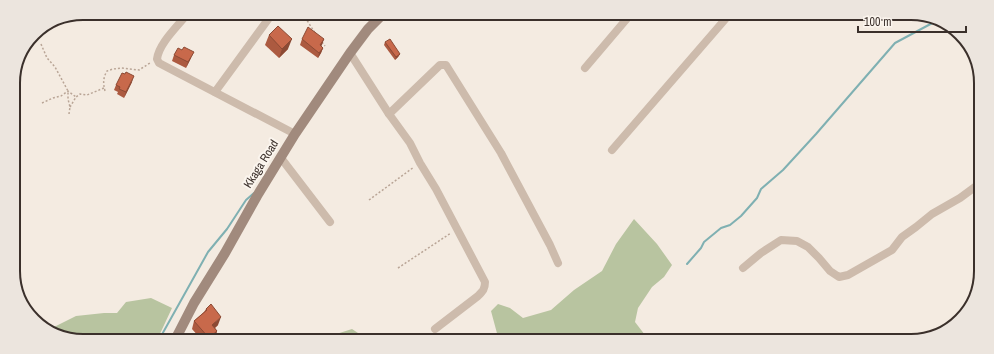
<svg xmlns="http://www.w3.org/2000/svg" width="994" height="354" viewBox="0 0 994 354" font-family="'Archivo Narrow',sans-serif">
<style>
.green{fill:#b8c4a0}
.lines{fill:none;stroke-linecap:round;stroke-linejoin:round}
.stream{stroke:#7fb0b2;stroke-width:2}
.path{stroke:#b9a596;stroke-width:1.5;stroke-dasharray:2 2;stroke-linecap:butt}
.street{stroke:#cdbbac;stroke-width:8}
.secondary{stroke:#a18a7d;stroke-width:10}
.wall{fill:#ac5a40}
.shaded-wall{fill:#8c4a34}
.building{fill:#c8694b;stroke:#8c4a34}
.labels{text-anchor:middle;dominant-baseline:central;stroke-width:4;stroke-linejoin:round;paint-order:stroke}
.street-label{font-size:12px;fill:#3b302b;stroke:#fbf5ee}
.rim{fill:none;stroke:#3b302b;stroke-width:2}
</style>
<rect width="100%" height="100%" fill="#f4ebe1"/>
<g class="green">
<polygon points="634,219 657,244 672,265 664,277 652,287 638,308 635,322 645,335 654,340 495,339 498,337 491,311 498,304 510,308 523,318 551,310 574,290 602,271 616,244"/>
<polygon points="151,298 172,308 158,338 61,337 50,330 54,327 76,316 104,313 117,313 126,302"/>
<polygon points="352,329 367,339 325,338 327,337"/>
</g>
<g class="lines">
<g class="stream">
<polyline points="385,19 390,14"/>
<polyline points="687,264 701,248 704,242 721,228 730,225 741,216 757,198 761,189 783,170 816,134 895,43 938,20"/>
<polyline points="160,338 208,252 227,229 246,200 254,193"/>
</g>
<g class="path">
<polyline points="303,14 315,33"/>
<polyline points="322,42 325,46"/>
<polyline points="41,44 47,58 55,67 68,91 68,99 70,107 69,114"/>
<path d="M105,91C103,83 103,78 107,71L113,69L121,68L139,70L150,63"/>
<polyline points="42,103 53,98 61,96 68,91 76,97"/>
<polyline points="70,107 76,97 80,94 87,95 104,88"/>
<polyline points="369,200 414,167"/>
<polyline points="398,268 451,233"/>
</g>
<g class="street">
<path d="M188,13C178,26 159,43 157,59L159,63L295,134"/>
<path d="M350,53L389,114L410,143L420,163L436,189L485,282C485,289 483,291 478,296L435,329"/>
<polyline points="585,68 630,15"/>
<polyline points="215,92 272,14"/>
<polyline points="389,114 440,65 446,65 501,153 550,245 558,263"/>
<polyline points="612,150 728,16"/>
<polyline points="281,158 330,222"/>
<polyline points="743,268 761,253 781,240 797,241 808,247 819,258 830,271 839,277 848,275 892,250 902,237 916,227 932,214 960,198 979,184"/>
</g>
<polyline class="secondary" points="176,338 194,303 225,253 257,196 295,134 350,53 368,29 383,14"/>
</g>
<g class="wall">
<polygon points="269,35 288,49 279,58 265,45"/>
<polygon points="302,39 324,39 321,46 323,48 321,53 318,58 300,45"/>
<polygon points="385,42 400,54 398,57 395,60 384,45"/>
<polygon points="174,55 191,58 186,68 172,61"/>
<polygon points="132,82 124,98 117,94 118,92 114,90 116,85"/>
<polygon points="206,309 218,325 215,328 217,331 215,338 200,338 192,329 194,321 204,312"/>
</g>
<g class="shaded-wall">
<polygon points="292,39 288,49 279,58 282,49"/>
<polygon points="324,39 322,45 318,50 320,45"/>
<polygon points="323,48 321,53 318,58 319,53"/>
<polygon points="194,52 186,68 188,62"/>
<polygon points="400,54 398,57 395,60 396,57"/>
<polygon points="134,76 132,82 124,98 126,92"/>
<polygon points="221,317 218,325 209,333 212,325"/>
<polygon points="217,331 215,338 209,338"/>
</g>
<g class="building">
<polygon points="278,26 292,39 282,49 269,35"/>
<polygon points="308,27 324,39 320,45 323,48 319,53 302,39"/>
<polygon points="390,39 400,54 396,57 385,42"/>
<polygon points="184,47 194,52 188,62 174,55 178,48 182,50"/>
<polygon points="126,72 134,76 126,92 119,89 120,87 116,85 122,73 125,74"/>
<polygon points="211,304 221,317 212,325 217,331 209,338 194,321 207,310 206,309"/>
</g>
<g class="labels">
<g class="street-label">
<text transform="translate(261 164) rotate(-58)">Kkaga Road</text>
</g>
</g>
<path d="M0 0H994V354H0ZM83 20H911A63 63 0 0 1 974 83V271A63 63 0 0 1 911 334H83A63 63 0 0 1 20 271V83A63 63 0 0 1 83 20Z" fill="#ece5de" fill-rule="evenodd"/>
<path class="rim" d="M83 20H911A63 63 0 0 1 974 83V271A63 63 0 0 1 911 334H83A63 63 0 0 1 20 271V83A63 63 0 0 1 83 20Z"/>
<path d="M858 26v6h108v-6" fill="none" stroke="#3b302b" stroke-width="2"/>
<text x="864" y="26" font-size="12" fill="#3b302b" stroke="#fbf5ee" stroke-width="3" paint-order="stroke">100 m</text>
</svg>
